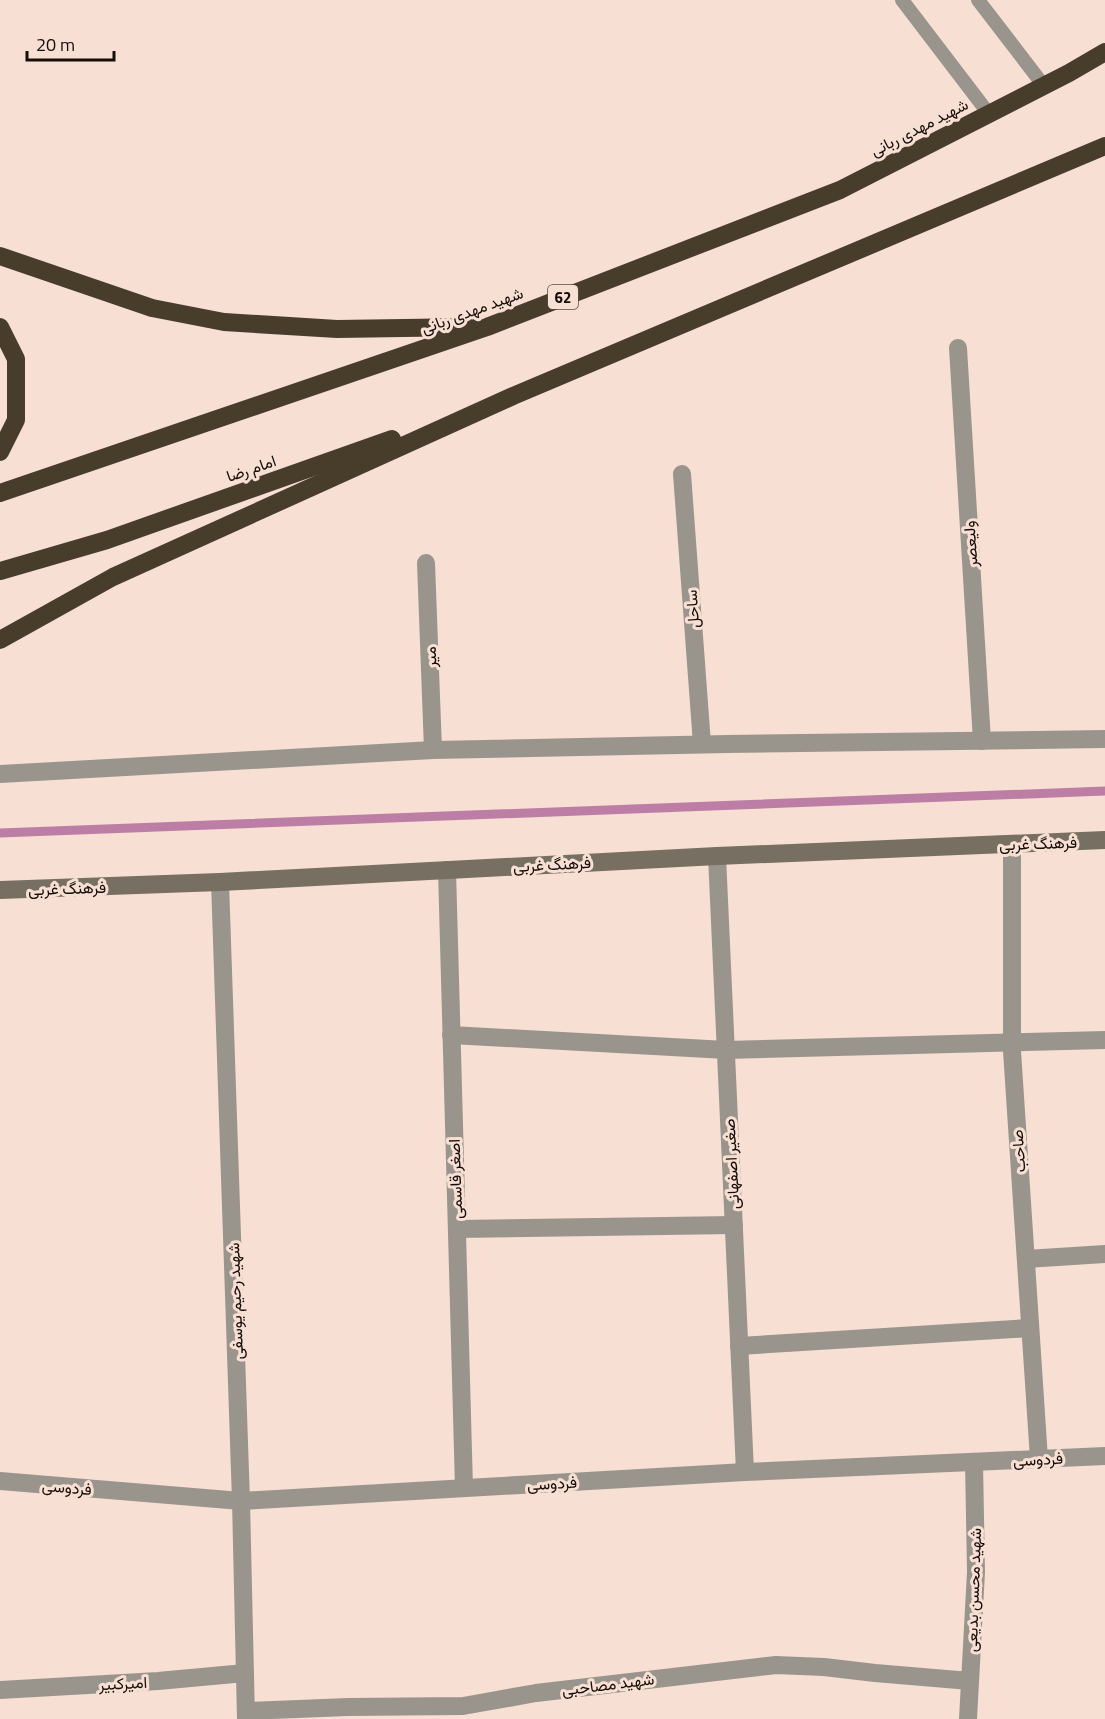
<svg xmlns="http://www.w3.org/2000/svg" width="1105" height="1719" viewBox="0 0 1105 1719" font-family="'Titillium Web',Vazirmatn,sans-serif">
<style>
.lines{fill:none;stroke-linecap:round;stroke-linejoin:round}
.stream{stroke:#bc7ea5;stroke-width:9}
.lane{stroke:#9a958c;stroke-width:14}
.street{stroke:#9a958c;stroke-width:18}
.secondary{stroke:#766f62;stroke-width:18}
.highway{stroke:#483d2b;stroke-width:18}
.labels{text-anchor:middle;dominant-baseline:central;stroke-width:6;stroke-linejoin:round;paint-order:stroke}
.shield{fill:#f8dfd3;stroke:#5a4d46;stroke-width:1.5}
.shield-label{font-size:15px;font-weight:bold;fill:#160e09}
.street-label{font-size:16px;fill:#160e09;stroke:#f8dfd3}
</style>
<rect width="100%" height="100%" fill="#f8dfd3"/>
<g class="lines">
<polyline class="stream" points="0,833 1105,791"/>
<g class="lane">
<polyline points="902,0 989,114"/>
<polyline points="978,0 1044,86"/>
</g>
<g class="street">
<polyline points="958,348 982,741"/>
<polyline points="682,474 702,744"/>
<polyline points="426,563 433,750"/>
<polyline points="0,774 433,750 727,744 1105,739"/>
<polyline points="1012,844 1012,1051 1039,1459"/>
<polyline points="717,856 745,1472"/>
<polyline points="447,870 464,1488"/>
<polyline points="220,882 241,1501 246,1719"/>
<polyline points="451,1035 726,1050 1105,1040"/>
<polyline points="457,1229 734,1225"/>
<polyline points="1026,1259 1105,1254"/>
<polyline points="739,1346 1030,1328"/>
<polyline points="0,1481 241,1501 745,1472 1105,1456"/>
<polyline points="0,1690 158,1681 245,1673"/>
<polyline points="246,1711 348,1707 463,1706 536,1693 776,1665 824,1667 875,1673 970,1681"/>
<polyline points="968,1719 976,1572 974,1462"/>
</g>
<polyline class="secondary" points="0,890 220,882 717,856 1105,840"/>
<g class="highway">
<polyline points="0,256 152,308 224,322 337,329 470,327"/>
<polyline points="0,327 16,359 16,420 0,452"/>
<polyline points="0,493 487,327 840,190 1069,73 1105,52"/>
<polyline points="0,571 107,540 392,439"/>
<polyline points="0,640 113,577 513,396 1105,146"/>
</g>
</g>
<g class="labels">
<rect class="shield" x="548" y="285" width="30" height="24" rx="4.5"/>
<g class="shield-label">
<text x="563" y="297">62</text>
</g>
<g class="street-label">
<text transform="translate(919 127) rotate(-27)">شهید مهدی ربانی</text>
<text transform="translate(472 310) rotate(-20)">شهید مهدی ربانی</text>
<text transform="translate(251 468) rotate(-19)">امام رضا</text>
<text transform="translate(970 544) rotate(-94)">ولیعصر</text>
<text transform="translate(692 609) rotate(-94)">ساحل</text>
<text transform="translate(430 657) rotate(-92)">میر</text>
<text transform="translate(1038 843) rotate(-2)">فرهنگ غربی</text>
<text transform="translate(552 864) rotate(-3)">فرهنگ غربی</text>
<text transform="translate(67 888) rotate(-2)">فرهنگ غربی</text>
<text transform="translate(1018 1151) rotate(-94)">صاحب</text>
<text transform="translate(731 1164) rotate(-93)">صغیر اصفهانی</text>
<text transform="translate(455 1179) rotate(-92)">اصغر قاسمی</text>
<text transform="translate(235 1301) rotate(-92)">شهید رحیم یوسفی</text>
<text transform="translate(1038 1459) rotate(-3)">فردوسی</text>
<text transform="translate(552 1483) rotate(-3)">فردوسی</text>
<text transform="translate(67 1487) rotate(5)">فردوسی</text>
<text transform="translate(973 1590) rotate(-88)">شهید محسن بدیعی</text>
<text transform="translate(123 1683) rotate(-3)">امیرکبیر</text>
<text transform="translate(608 1684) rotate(-7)">شهید مصاحبی</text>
</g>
</g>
<path d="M27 51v9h87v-9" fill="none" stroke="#160e09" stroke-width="3"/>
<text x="36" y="51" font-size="18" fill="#160e09" stroke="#f8dfd3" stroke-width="4.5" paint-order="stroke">20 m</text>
</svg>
